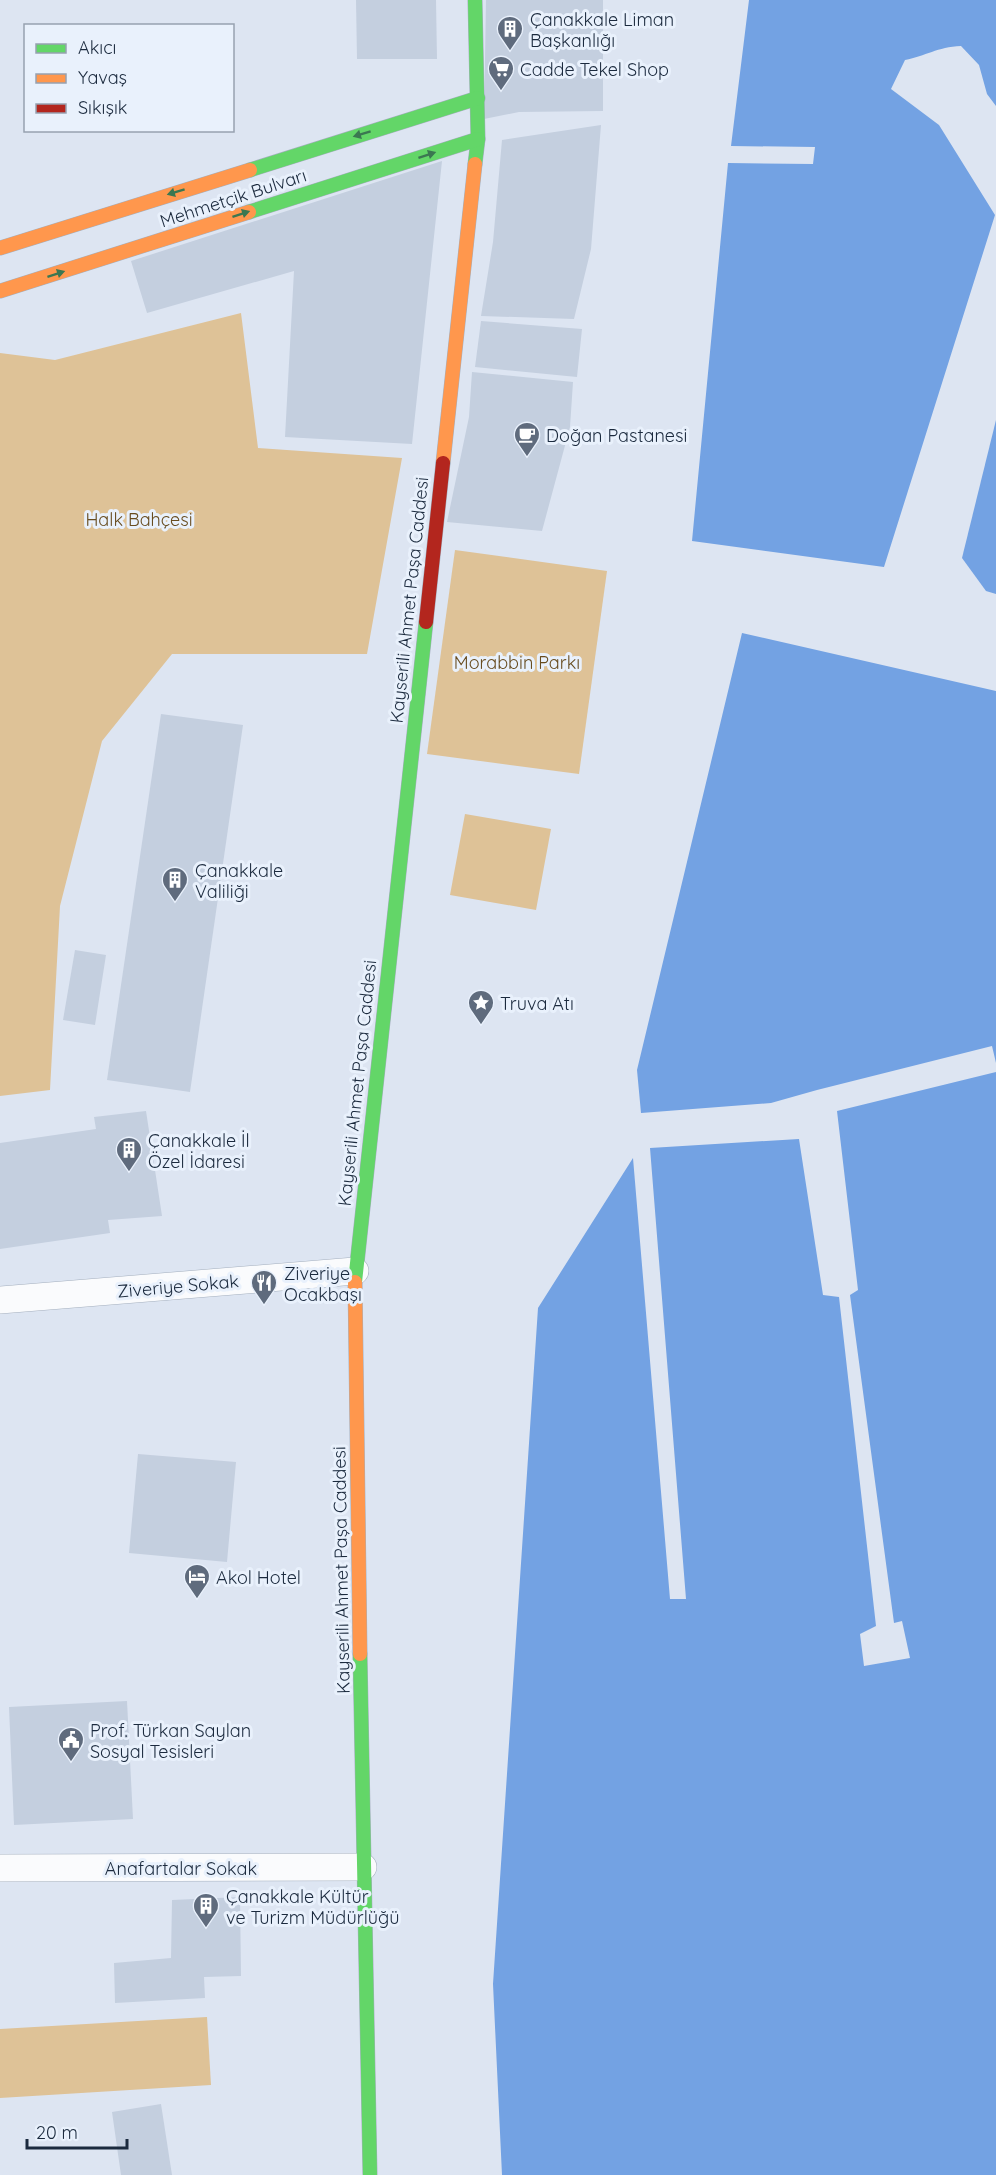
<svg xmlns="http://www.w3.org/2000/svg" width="996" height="2175" viewBox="0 0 996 2175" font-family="Quicksand,sans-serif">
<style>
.green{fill:#dec297}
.water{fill:#73a2e3}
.building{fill:#c4cfdf}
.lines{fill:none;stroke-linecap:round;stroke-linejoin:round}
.street-casing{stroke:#a4afbe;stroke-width:28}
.fast-casing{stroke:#a4afbe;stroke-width:15}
.slow-casing{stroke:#a4afbe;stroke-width:15}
.jam-casing{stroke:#a4afbe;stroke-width:15}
.street{stroke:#fafbfd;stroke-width:27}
.fast{stroke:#63d668;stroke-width:14}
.slow{stroke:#ff974d;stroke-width:14}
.jam{stroke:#b3261e;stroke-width:14}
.oneway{fill:#3b7751}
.labels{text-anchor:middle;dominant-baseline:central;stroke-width:6;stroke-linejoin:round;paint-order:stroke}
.poi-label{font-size:18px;fill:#1b2a3e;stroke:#e9f1fc;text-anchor:start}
.street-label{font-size:18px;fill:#1b2a3e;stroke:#e9f1fc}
.park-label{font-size:18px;fill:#684c1f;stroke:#e9f1fc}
</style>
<rect width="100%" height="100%" fill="#dde5f2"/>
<g class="green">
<polygon points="241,313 258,448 402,458 367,654 172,654 102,741 60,906 50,1090 0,1096 0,353 55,360"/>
<polygon points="455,550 607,571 579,774 427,754"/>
<polygon points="465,814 551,829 536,910 450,895"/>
<polygon points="207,2017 211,2085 0,2098 0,2029"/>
</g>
<g class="water">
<path d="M749,0H996V106L987,94L979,65L961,46C937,47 926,56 905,60L891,89L939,125L995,215L884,567L692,541L728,163L813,164L815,147L731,146Z"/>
<polygon points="996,420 996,594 986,591 962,558"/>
<polygon points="742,633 996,691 996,1063 992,1046 817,1090 771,1103 641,1113 637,1070"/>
<polygon points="996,1072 996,2175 502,2175 493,1984 538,1308 633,1158 670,1599 686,1599 650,1148 799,1139 823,1295 839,1297 876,1626 860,1634 864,1666 910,1658 902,1621 894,1623 850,1295 858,1290 837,1111"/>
</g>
<g class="building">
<polygon points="356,0 436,0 437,59 357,59"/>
<polygon points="486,0 603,0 603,111 519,112 484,119"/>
<polygon points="601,125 591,249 574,319 481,316 493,242 502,140"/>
<polygon points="442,161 412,444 285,437 294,271 147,313 131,261"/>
<polygon points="481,321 582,329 577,377 475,367"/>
<polygon points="472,372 573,382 570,427 542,531 447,522 469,417"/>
<polygon points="161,714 243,725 190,1092 107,1080"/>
<polygon points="75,950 106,955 95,1025 63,1020"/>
<polygon points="146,1111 162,1216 108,1220 110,1233 0,1249 0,1143 96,1129 94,1117"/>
<polygon points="138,1454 236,1462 227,1562 129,1553"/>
<polygon points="127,1701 133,1819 14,1825 9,1707"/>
<polygon points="240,1897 241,1976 204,1977 205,1998 115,2003 114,1963 171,1958 172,1900"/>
<polygon points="161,2104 172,2175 121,2175 112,2112"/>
</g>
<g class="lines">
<defs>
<g id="street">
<polyline points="0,1300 355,1271"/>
<polyline points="0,1868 363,1867"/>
</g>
<g id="fast">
<polyline points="475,0 478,139 475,164"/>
<polyline points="250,170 478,98"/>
<polyline points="249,212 478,139"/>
<polyline points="355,1282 426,622"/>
<polyline points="360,1654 370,2175"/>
</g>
<g id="slow">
<polyline points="0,248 250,170"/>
<polyline points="0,291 249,212"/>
<polyline points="443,463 475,164"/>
<polyline points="355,1282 360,1654"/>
</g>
<polyline id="jam" points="426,622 443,463"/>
</defs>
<use href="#street" class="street-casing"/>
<use href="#fast" class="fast-casing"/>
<use href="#slow" class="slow-casing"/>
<use href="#jam" class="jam-casing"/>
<use href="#street" class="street"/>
<use href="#fast" class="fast"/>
<use href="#slow" class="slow"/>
<use href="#jam" class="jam"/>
</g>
<defs><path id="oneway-solid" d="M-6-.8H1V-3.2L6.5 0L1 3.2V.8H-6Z" transform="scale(1.5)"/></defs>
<g class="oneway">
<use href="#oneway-solid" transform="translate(362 134) rotate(163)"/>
<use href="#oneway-solid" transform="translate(427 155) rotate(-18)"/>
<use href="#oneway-solid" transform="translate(176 192) rotate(163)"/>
<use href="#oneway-solid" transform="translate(241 214) rotate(-18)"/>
<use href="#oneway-solid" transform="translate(56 274) rotate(-18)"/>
</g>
<defs>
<symbol id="building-pin" viewBox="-11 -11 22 30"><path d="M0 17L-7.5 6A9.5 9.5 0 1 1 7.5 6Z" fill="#5f6b7d" stroke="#e9f1fc"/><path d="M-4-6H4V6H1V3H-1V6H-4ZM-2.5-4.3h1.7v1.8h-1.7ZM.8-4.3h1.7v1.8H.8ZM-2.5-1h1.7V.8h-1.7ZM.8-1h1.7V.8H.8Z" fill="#fff"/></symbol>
<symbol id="supermarket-pin" viewBox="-11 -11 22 30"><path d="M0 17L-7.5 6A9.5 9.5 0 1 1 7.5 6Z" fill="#5f6b7d" stroke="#e9f1fc"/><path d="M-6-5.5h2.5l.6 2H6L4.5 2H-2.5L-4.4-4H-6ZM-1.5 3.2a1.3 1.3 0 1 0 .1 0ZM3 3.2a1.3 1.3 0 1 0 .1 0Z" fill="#fff"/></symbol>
<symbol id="cafe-pin" viewBox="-11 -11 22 30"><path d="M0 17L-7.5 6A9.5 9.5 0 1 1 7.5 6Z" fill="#5f6b7d" stroke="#e9f1fc"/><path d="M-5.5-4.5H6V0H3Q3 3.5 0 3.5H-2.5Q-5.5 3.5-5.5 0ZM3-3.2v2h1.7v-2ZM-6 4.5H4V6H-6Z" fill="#fff"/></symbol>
<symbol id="sight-pin" viewBox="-11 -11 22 30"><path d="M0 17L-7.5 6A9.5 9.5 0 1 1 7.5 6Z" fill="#5f6b7d" stroke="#e9f1fc"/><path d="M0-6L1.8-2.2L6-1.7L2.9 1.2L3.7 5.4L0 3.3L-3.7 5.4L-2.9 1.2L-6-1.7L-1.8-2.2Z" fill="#fff"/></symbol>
<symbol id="restaurant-pin" viewBox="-11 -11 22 30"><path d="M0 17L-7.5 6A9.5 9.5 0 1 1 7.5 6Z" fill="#5f6b7d" stroke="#e9f1fc"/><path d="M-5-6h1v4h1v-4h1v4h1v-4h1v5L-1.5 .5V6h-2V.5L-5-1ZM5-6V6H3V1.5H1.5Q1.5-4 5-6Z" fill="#fff"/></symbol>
<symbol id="hotel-pin" viewBox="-11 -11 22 30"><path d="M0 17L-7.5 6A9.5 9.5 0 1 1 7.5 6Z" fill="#5f6b7d" stroke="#e9f1fc"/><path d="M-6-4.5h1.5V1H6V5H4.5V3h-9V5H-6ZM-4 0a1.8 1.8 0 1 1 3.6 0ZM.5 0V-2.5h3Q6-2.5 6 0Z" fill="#fff"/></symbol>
<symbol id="civic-pin" viewBox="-11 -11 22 30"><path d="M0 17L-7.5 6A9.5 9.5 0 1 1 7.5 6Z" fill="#5f6b7d" stroke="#e9f1fc"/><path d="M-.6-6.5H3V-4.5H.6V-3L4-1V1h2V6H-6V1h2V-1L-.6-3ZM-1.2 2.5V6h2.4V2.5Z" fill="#fff"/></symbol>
</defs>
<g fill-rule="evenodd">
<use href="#building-pin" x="495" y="14" width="30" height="40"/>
<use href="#supermarket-pin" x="486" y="54" width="30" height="40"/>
<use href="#cafe-pin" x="512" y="420" width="30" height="40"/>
<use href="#building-pin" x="160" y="865" width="30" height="40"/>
<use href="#sight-pin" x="466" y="988" width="30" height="40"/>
<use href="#building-pin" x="114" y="1135" width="30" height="40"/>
<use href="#restaurant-pin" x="249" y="1268" width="30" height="40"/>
<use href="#hotel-pin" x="182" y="1562" width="30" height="40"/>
<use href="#civic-pin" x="56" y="1725" width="30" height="40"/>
<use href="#building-pin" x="191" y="1891" width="30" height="40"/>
</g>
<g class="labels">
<g class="poi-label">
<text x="530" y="19">Çanakkale Liman<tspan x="530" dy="21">Başkanlığı</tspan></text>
<text x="520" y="69">Cadde Tekel Shop</text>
<text x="546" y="435">Doğan Pastanesi</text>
<text x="195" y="870">Çanakkale<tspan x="195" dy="21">Valiliği</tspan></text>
<text x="500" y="1003">Truva Atı</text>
<text x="148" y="1140">Çanakkale İl<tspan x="148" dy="21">Özel İdaresi</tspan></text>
<text x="284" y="1273">Ziveriye<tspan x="284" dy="21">Ocakbaşı</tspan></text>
<text x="216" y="1577">Akol Hotel</text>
<text x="90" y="1730">Prof. Türkan Saylan<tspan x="90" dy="21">Sosyal Tesisleri</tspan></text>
<text x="226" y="1896">Çanakkale Kültür<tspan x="226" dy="21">ve Turizm Müdürlüğü</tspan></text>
</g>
<g class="street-label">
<text transform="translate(233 198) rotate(-18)">Mehmetçik Bulvarı</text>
<text transform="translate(409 600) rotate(-84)">Kayserili Ahmet Paşa Caddesi</text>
<text transform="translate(357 1083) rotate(-84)">Kayserili Ahmet Paşa Caddesi</text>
<text transform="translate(178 1286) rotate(-5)">Ziveriye Sokak</text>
<text transform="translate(341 1570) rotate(-91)">Kayserili Ahmet Paşa Caddesi</text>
<text x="181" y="1868">Anafartalar Sokak</text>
</g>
<g class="park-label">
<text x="139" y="519">Halk Bahçesi</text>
<text x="517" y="662">Morabbin Parkı</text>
</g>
</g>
<rect x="24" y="24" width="210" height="108" fill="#e9f1fc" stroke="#97a1b0" stroke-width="1.5"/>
<rect x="36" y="44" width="30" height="9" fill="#63d668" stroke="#97a1b0" stroke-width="1.5"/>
<text x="78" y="54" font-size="18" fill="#1b2a3e">Akıcı</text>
<rect x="36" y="74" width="30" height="9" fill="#ff974d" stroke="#97a1b0" stroke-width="1.5"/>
<text x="78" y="84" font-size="18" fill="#1b2a3e">Yavaş</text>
<rect x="36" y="104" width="30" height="9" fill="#b3261e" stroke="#97a1b0" stroke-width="1.5"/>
<text x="78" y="114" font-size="18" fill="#1b2a3e">Sıkışık</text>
<path d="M27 2139v9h100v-9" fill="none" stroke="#1b2a3e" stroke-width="3"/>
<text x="36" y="2139" font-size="18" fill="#1b2a3e" stroke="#e9f1fc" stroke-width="4.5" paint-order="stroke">20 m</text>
</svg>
